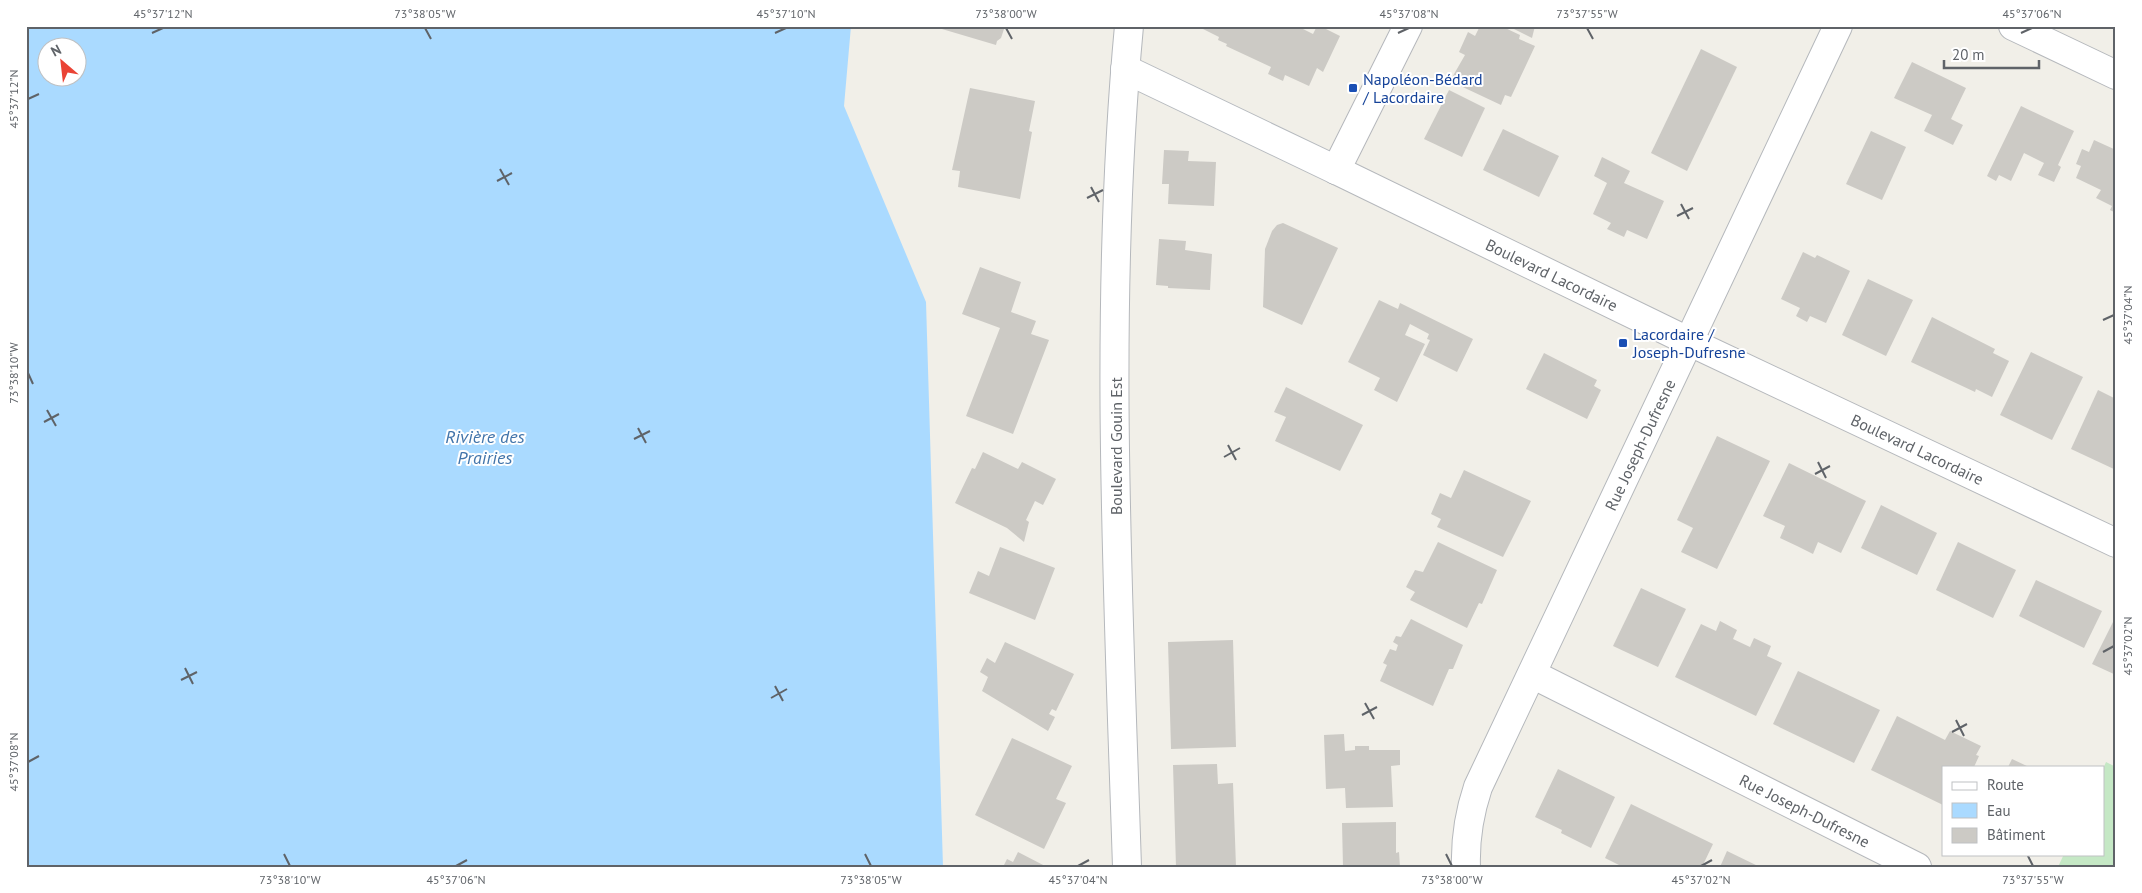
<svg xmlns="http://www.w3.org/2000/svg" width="2142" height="893" viewBox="0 0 2142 893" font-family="'PT Sans',sans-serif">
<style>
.green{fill:#c5e8c5}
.water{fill:#aadaff;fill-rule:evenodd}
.building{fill:#cccac5}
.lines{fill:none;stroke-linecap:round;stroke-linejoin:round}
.minor-casing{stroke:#b5b8bc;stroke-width:30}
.tertiary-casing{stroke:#b5b8bc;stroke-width:30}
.secondary-casing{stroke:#b6babf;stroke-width:30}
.minor{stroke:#fff;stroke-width:28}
.tertiary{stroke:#fff;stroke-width:28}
.secondary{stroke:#fff;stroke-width:28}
.ticks{fill:none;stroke:#5f6368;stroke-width:2}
.transit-dot{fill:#1a4fb4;stroke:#fff;stroke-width:2}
.labels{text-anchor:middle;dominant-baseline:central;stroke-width:4;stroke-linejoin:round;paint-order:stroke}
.transit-label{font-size:16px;fill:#164399;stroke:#fff;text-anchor:start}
.street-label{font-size:16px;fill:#5f6368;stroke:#fff}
.water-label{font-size:18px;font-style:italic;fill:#4174aa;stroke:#fff}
.neatline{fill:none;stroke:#5f6368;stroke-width:2}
.ticks-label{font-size:12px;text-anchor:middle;fill:#5f6368}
</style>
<rect width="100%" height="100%" fill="#f1efe8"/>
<polygon class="green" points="2106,762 2116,767 2116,867 2058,867 2064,854 2103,854 2103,769"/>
<path class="water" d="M26,26H851L844,106L926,302L943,867H26ZM48,48H78V78H48Z"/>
<g class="building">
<polygon points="942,26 1005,26 1001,38 997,41 996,45 942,29"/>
<polygon points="1197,26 1297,26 1313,34 1317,26 1320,26 1340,36 1323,72 1317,68 1309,86 1285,75 1283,81 1268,74 1271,67 1226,46 1227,44 1218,40 1219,37"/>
<polygon points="1480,26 1501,26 1520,35 1519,39 1535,46 1511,97 1505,95 1501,105 1450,81 1465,55 1459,52 1468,32 1475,36"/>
<polygon points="1508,26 1535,26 1532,38"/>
<polygon points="1701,49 1737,67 1687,171 1651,153"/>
<polygon points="1912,62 1966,88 1951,119 1963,125 1953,145 1924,131 1932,115 1894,98"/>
<polygon points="970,88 1035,101 1029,131 1032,132 1020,199 958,187 960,171 952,170"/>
<polygon points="1449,90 1485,108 1462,157 1424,139"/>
<polygon points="2021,106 2074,131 2058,165 2061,167 2054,182 2038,175 2044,163 2024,153 2011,181 1999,175 1996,181 1987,176"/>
<polygon points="1503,129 1559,156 1539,197 1483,170"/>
<polygon points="1871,131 1906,147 1882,200 1846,184"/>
<polygon points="2094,140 2116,150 2116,213 2110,210 2112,206 2096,198 2101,190 2076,178 2081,166 2076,164 2082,149 2089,152"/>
<polygon points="1164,150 1189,151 1188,161 1216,162 1214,206 1168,204 1169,184 1162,184"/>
<polygon points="1602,157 1630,171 1624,183 1664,201 1647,239 1627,230 1624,237 1607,229 1611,223 1593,214 1607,183 1594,176"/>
<polygon points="1283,223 1338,248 1302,325 1263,307 1265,249 1272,231 1277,225"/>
<polygon points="1159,239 1186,241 1185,250 1212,254 1210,290 1168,288 1168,286 1156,285"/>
<polygon points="1803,252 1815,258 1817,255 1850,271 1826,323 1810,316 1807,322 1796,316 1800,308 1781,299"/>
<polygon points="980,267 1021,282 1011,312 1036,321 1031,334 1049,340 1013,434 966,416 1000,328 962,314"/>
<polygon points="1868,279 1913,300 1886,356 1842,335"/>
<polygon points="1379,300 1398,309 1400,303 1473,339 1457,372 1423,355 1430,340 1427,339 1429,334 1410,324 1405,335 1425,344 1397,402 1374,390 1380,378 1348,362"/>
<polygon points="1932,317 1995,349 1993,353 2009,361 1992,397 1976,389 1975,392 1911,362"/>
<polygon points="2031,352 2083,377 2052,440 2000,415"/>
<polygon points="1544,353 1597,380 1594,386 1601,390 1587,419 1526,389"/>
<polygon points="1286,387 1363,425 1340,471 1275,441 1286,417 1274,412"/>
<polygon points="2098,390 2116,399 2116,470 2071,449"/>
<polygon points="1717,436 1770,461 1717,569 1681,552 1693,528 1677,520"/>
<polygon points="983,452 1018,469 1022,462 1056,479 1043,505 1035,501 1026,520 1029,522 1024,542 1007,528 955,503 972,468 975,469"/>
<polygon points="1789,463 1866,501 1841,553 1818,542 1813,554 1797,546 1780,538 1785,526 1763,516"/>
<polygon points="1464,470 1531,501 1503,557 1437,527 1441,519 1431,514 1440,493 1451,498"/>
<polygon points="1881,505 1937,533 1917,575 1861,548"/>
<polygon points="1438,542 1497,570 1482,604 1479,603 1467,628 1410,600 1415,592 1406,587 1415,570 1423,572"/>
<polygon points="1958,542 2016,570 1993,618 1936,590"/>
<polygon points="1000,547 1055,568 1035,620 969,593 978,571 989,576"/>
<polygon points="2036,580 2102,611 2084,648 2019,616"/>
<polygon points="1641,588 1686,609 1658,667 1613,646"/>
<polygon points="2116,616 2116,675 2092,664"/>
<polygon points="1411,619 1463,645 1453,669 1449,669 1433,706 1380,681 1387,665 1383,663 1390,649 1396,651 1398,645 1393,642 1396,636 1401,637"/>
<polygon points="1720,621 1737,630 1733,639 1750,647 1754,638 1771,646 1767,656 1782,663 1756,716 1675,677 1701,624 1716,631"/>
<polygon points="1233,640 1236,747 1171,749 1168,642"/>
<polygon points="1005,642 1074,674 1056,711 1052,709 1049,714 1055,717 1048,731 982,691 988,677 980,672 987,658 995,663"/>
<polygon points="1798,671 1880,710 1854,763 1773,724"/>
<polygon points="1897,716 1945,740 1950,731 1981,746 1976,755 1979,756 1974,767 1943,767 1943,805 1871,770"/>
<polygon points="1344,734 1345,751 1355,750 1355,746 1369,746 1369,750 1400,750 1400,765 1391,766 1393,807 1346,808 1345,788 1326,789 1324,735"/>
<polygon points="1012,738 1072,766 1056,799 1066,803 1044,849 975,815"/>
<polygon points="2012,759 2029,767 2008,767"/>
<polygon points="1217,764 1218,784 1233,783 1236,867 1176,867 1173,765"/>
<polygon points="1558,769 1615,797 1591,848 1561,833 1562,830 1535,817"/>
<polygon points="1631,804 1713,844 1702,867 1623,867 1605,858"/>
<polygon points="1396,822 1396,853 1399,852 1400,867 1343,867 1342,823"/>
<polygon points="1727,851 1760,867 1720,867"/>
<polygon points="1018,852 1047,867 1003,867 1007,859 1013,862"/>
</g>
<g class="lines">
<defs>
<g id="minor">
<polyline points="2013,26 2116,75"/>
<polyline points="1336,170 1408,26"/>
<path id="s1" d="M1532,674L1917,867"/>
<path id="s2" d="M1466,867C1465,838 1469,814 1478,787L1838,26"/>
</g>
<g id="tertiary">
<path id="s3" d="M1336,170L1690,342L2116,543"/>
<path d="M1127,867C1118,587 1103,305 1129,26"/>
</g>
<polyline id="secondary" points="1125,69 1336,170"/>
</defs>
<use href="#minor" class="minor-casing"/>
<use href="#tertiary" class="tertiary-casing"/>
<use href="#secondary" class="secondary-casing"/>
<use href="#minor" class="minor"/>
<use href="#tertiary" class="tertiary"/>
<use href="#secondary" class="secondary"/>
</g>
<path class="ticks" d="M425,28L431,39M1006,28L1012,39M1587,28L1593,39M152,33L163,28M775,33L786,28M1398,33L1409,28M2021,33L2032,28M28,99L39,94M500,169L509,185M497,181L512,173M1091,187L1099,202M1087,198L1103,190M1681,204L1689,219M1677,216L1693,208M2103,320L2114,315M28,373L33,384M47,410L56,426M44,422L59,414M638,428L646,443M634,439L650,431M1228,445L1236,460M1224,457L1240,448M1818,462L1826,478M1815,474L1830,466M2103,652L2114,646M185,668L193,684M181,680L197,672M775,686L783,701M771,698L787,689M1365,703L1374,719M1362,715L1377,707M1956,720L1964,736M1952,732L1967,724M28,762L39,756M284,854L290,866M865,854L871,866M1446,854L1452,866M2027,854L2033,866M456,866L467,860M1078,866L1089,860M1701,866L1712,860"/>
<g class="transit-dot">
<rect x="1348" y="83" width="10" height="10" rx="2.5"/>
<rect x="1618" y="338" width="10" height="10" rx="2.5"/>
</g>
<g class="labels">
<g class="transit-label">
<text x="1363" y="79">Napoléon-Bédard<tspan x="1363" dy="18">/ Lacordaire</tspan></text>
<text x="1633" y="334">Lacordaire /<tspan x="1633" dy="18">Joseph-Dufresne</tspan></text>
</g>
<g class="street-label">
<text stroke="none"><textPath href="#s3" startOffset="240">Boulevard Lacordaire</textPath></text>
<text stroke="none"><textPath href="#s2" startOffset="460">Rue Joseph-Dufresne</textPath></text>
<text transform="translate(1116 446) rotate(-90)">Boulevard Gouin Est</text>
<text stroke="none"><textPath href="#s3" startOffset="645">Boulevard Lacordaire</textPath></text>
<text stroke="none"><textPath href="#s1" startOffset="305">Rue Joseph-Dufresne</textPath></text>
</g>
<g class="water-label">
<text x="485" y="436">Rivière des<tspan x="485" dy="21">Prairies</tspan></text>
</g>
</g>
<rect width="2142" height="893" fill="none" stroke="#ffffff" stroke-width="55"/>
<rect x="1942" y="766" width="162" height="90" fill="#ffffff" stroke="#bfc1c3"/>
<rect x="1952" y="782" width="25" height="8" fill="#ffffff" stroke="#bfc1c3"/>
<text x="1987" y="790" font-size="15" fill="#5f6368">Route</text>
<rect x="1952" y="803" width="25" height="15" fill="#aadaff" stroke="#bfc1c3"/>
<text x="1987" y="816" font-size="15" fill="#5f6368">Eau</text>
<rect x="1952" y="828" width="25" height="15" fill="#cccac5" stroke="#bfc1c3"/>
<text x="1987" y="840" font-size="15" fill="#5f6368">Bâtiment</text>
<g transform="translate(62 62) rotate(332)"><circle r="24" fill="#ffffff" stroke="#bfc1c3"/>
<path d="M0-4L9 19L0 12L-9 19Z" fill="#ea4335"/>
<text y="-8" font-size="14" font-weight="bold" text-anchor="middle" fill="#5f6368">N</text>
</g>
<path d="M1944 60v8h95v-8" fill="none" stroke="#5f6368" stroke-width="2.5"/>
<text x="1952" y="60" font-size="15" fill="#5f6368" stroke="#ffffff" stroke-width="4" paint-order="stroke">20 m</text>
<rect x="28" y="28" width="2086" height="838" class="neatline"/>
<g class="ticks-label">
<text x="163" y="18">45°37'12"N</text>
<text x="425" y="18">73°38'05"W</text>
<text x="786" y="18">45°37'10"N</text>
<text x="1006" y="18">73°38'00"W</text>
<text x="1409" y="18">45°37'08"N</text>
<text x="1587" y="18">73°37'55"W</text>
<text x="2032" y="18">45°37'06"N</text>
<text transform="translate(14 99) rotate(-90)" y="4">45°37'12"N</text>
<text transform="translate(2128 315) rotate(-90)" y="4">45°37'04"N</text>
<text transform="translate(14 373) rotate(-90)" y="4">73°38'10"W</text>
<text transform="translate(2128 646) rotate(-90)" y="4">45°37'02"N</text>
<text transform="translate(14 762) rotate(-90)" y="4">45°37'08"N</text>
<text x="290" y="884">73°38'10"W</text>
<text x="456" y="884">45°37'06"N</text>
<text x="871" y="884">73°38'05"W</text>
<text x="1078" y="884">45°37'04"N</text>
<text x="1452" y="884">73°38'00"W</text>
<text x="1701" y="884">45°37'02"N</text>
<text x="2033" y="884">73°37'55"W</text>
</g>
</svg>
